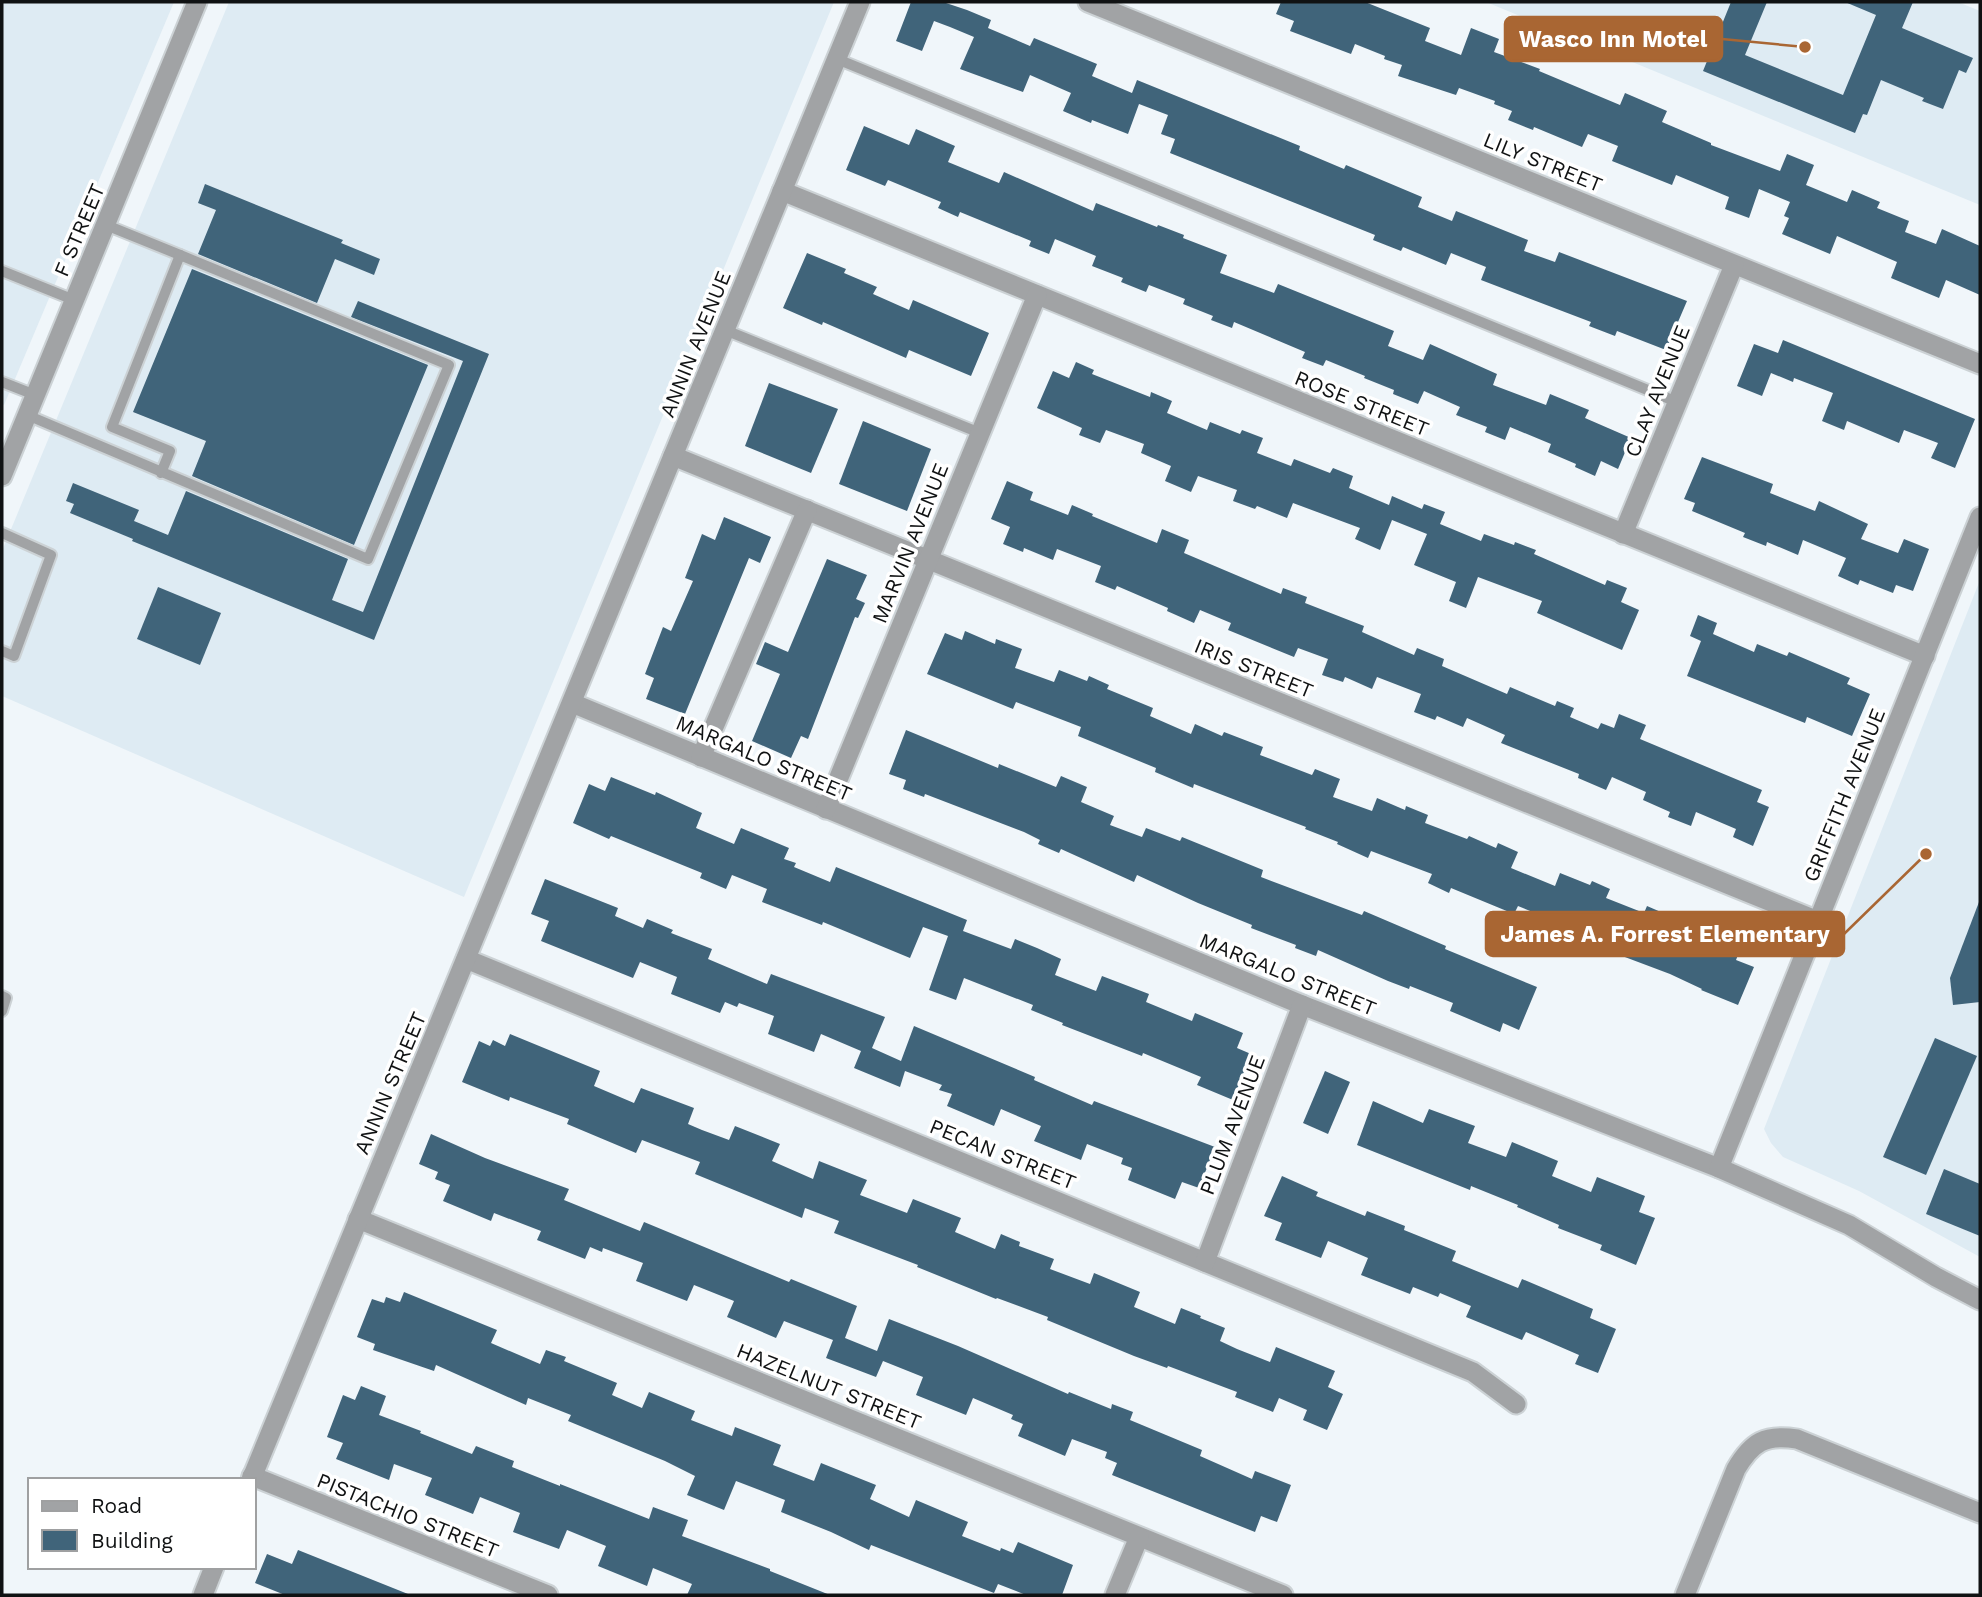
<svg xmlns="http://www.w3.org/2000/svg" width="1982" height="1597" viewBox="0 0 1982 1597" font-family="'Work Sans',sans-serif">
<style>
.built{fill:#deebf3}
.building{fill:#40647a}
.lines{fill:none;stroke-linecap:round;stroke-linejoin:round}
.service-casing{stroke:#ccd2d5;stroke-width:14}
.minor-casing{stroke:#ccd2d5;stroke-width:23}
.tertiary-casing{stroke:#ccd2d5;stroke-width:23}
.service{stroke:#a1a3a5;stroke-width:10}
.minor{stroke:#a1a3a5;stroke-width:19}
.tertiary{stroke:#a1a3a5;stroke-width:19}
.labels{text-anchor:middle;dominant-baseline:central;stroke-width:7;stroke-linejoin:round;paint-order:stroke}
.street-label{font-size:21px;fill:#101213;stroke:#fff}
.leader{fill:none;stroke:#a96633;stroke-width:2.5}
.callout-dot{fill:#a96633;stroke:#fff;stroke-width:2.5}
.callout{fill:#a96633;stroke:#a96633;stroke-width:2.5}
.callout-label{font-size:23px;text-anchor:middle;font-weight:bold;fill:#fff}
</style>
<rect width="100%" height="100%" fill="#f0f6fa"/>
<g class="built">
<polygon points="2,2 174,2 4,405 2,404"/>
<polygon points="229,2 834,2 464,897 2,696 2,551"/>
<polygon points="1486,2 1958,2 1980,11 1980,205"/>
<polygon points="1980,580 1980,1257 1859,1191 1783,1157 1771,1143 1764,1129"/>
</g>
<g class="building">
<polygon points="911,2 943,2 967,10 991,20 988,28 1030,46 1034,38 1097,64 1092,76 1132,93 1137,80 1300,146 1299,150 1344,169 1346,165 1422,197 1418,207 1452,221 1456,211 1528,240 1524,251 1555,262 1559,252 1687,301 1666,350 1617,331 1615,336 1589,326 1591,322 1481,280 1486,267 1451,253 1446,265 1403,247 1401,251 1373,240 1375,235 1170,153 1175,139 1161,134 1168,115 1139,104 1128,134 1092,120 1091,123 1063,111 1071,93 1030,75 1023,92 960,69 974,37 950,27 934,21 922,51 896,41"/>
<polygon points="1281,2 1365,2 1430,28 1425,41 1461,55 1471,28 1499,39 1494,52 1540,69 1539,71 1620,105 1625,93 1667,111 1662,122 1711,143 1711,145 1780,171 1787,154 1814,165 1806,185 1847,202 1852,190 1880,202 1877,208 1909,221 1905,232 1936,244 1942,229 1980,246 1980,295 1946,280 1939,298 1891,278 1897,262 1837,236 1830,254 1782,234 1789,218 1784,216 1790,202 1759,189 1749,218 1725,209 1729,197 1676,175 1672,185 1612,161 1618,146 1588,134 1582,147 1534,127 1533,130 1508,120 1512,111 1494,104 1495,101 1459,88 1456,95 1398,76 1402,65 1384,59 1385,56 1355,44 1351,54 1290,31 1294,21 1276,14"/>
<polygon points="1731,2 1767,2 1745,55 1843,95 1876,15 1845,2 1913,2 1902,28 1973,58 1966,73 1959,70 1943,109 1922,101 1924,98 1881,80 1867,115 1863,114 1855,133 1703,71"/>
<polygon points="864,126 909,145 916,129 955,146 948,162 999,183 1004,172 1093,211 1096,203 1157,227 1158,225 1184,235 1183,238 1227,255 1220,273 1274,293 1278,284 1394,331 1388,346 1423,360 1430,344 1497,374 1493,385 1546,405 1550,394 1589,410 1585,418 1631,438 1618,469 1601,461 1595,476 1575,467 1576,464 1548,452 1551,444 1510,427 1505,440 1485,432 1487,427 1456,415 1460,407 1424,391 1418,404 1393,394 1394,390 1364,378 1365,376 1326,360 1323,366 1302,358 1305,352 1234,322 1232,328 1211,320 1213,316 1183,304 1185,299 1149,285 1146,292 1121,282 1123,278 1092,266 1096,256 1055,239 1049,254 1029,246 1031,241 960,212 958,217 938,208 941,202 888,180 885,186 846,170"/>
<polygon points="205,184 343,240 341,243 380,259 374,275 335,259 317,303 198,254 216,210 198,203"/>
<polygon points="807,253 846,269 844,273 877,287 873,294 909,310 913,300 989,333 971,376 909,350 906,358 823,322 822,325 783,308"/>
<polygon points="192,269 428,365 354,545 192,476 206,441 133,412"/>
<polygon points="358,301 489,354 374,640 132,541 133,539 70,513 74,504 66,501 73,483 139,510 134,521 168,535 186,491 348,559 332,600 363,612 463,361 351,317"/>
<polygon points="1783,340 1975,419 1955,468 1931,458 1938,443 1904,430 1899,443 1847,421 1844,430 1822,421 1833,393 1794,378 1793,382 1771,373 1762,396 1737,386 1754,344 1778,353"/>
<polygon points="1076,362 1094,370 1092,374 1150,397 1151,392 1172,401 1167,413 1207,430 1210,422 1240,434 1242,430 1263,438 1257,453 1291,466 1294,459 1330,473 1333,468 1353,476 1349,488 1389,505 1392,496 1422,509 1424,504 1445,512 1440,524 1481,541 1484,534 1514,545 1515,542 1536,550 1534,554 1605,585 1607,580 1627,588 1621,602 1639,610 1622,650 1537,613 1542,601 1478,577 1466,608 1449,601 1456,582 1414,565 1427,534 1392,520 1380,550 1355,539 1360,528 1293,503 1287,518 1257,506 1255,509 1233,501 1237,490 1198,476 1191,492 1165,481 1171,466 1141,453 1144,444 1106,430 1100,443 1079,435 1082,428 1037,408 1053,371 1069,378"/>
<polygon points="769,383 838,409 811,473 745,446"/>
<polygon points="863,421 931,449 907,511 839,484"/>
<polygon points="1702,457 1773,484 1770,493 1815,511 1819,501 1868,524 1861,539 1898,553 1904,539 1929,549 1913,591 1896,585 1893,593 1860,580 1858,585 1838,576 1846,558 1803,540 1798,555 1767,542 1766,546 1743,537 1745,533 1692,511 1695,503 1684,499"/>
<polygon points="1007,481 1033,492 1030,500 1068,515 1072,505 1093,514 1092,516 1157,543 1162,529 1189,540 1184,553 1281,594 1283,588 1307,597 1305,603 1364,626 1362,632 1414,655 1417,648 1444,659 1442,666 1507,694 1510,687 1555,706 1557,701 1574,708 1570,717 1598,729 1601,723 1614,728 1619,714 1646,725 1640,739 1762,790 1757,802 1769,807 1753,846 1733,837 1736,829 1696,812 1691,826 1668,817 1670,812 1643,800 1646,792 1612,777 1606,790 1578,778 1579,774 1501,743 1505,735 1467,718 1463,727 1437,716 1435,720 1414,712 1421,694 1377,677 1372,689 1345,677 1343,682 1322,675 1328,659 1298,648 1294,657 1228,630 1231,623 1200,610 1194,623 1167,611 1168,608 1117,586 1115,590 1095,582 1101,566 1057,549 1053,560 1024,548 1023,552 1003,544 1010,527 991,519"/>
<polygon points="724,517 771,537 760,563 749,558 685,714 646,699 654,678 645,674 663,627 671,631 693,581 685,578 702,534 715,540"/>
<polygon points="827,559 867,575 856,599 865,603 858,618 855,617 808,739 801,736 791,758 752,741 780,674 756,664 765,642 788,652"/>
<polygon points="158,587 221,613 200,665 137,639"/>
<polygon points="1698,615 1717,623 1713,634 1754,652 1757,644 1787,656 1789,652 1850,678 1847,684 1870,694 1852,736 1807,717 1805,723 1687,676 1701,641 1690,636"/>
<polygon points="965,631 995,644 996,639 1022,649 1015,668 1054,682 1059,670 1087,681 1089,676 1109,685 1107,689 1153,708 1150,716 1191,734 1195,724 1222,736 1224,732 1263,747 1260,755 1312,775 1315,769 1340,779 1333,797 1372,811 1377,798 1405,810 1406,806 1428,815 1425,823 1467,839 1469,836 1496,848 1498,843 1518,852 1511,868 1555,886 1560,873 1590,885 1592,881 1610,889 1606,898 1644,913 1647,906 1677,919 1679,915 1701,924 1699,928 1742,945 1736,960 1754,967 1738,1005 1701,990 1702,989 1670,974 1569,936 1572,928 1518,906 1514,914 1451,888 1449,893 1428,883 1432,874 1371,851 1368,858 1337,844 1338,842 1305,829 1306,827 1194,784 1193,788 1155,772 1156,768 1078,736 1081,727 1016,702 1013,709 927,674 945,633 962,640"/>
<polygon points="906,730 998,768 999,764 1056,787 1061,776 1087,787 1081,802 1114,816 1110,825 1142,837 1146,828 1180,841 1182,837 1263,870 1261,877 1362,915 1364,911 1446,946 1445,949 1537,987 1519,1030 1503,1023 1500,1032 1450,1011 1453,1003 1410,986 1409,989 1388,981 1318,950 1316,956 1295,948 1296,945 1251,928 1252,925 1198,903 1137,875 1134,882 1061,849 1059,853 1038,844 1040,840 1024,832 925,794 924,797 903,789 906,780 889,774"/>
<polygon points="611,777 655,795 656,792 702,813 696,828 734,844 741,828 789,848 784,859 796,863 794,867 830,882 836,867 967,920 963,931 1011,949 1015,939 1037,948 1061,959 1055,975 1096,991 1102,976 1149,994 1146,1002 1192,1021 1195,1013 1243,1033 1237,1048 1251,1054 1233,1100 1197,1085 1201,1077 1143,1053 1142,1056 1062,1025 1063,1023 1031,1010 1033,1005 964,978 956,1000 929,990 948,936 923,927 910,958 823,922 822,925 762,902 767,889 732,875 726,889 700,878 702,873 611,836 609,839 573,823 589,784 605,791"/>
<polygon points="545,879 618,908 615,916 643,928 647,919 673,930 671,933 712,949 708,959 767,984 771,974 885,1017 872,1048 901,1061 914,1026 1035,1077 1034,1080 1092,1105 1094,1101 1215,1147 1199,1188 1182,1182 1175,1199 1128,1180 1132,1168 1121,1164 1123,1158 1087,1144 1081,1160 1034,1141 1041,1126 1001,1109 994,1126 947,1106 952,1094 939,1090 942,1085 905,1071 900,1087 854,1068 861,1051 821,1034 814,1052 768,1034 774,1016 739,1003 737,1007 725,1002 720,1013 671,994 677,977 640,962 633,978 541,941 549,921 531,914"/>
<polygon points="1979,902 1980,1002 1953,1005 1950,978"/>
<polygon points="510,1034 600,1071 594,1086 634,1103 641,1088 694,1108 688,1124 702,1130 729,1140 735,1126 780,1144 772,1161 813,1179 819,1161 867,1180 860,1195 907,1213 913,1199 961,1218 955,1232 995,1249 1001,1234 1020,1242 1019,1246 1054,1259 1050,1269 1090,1284 1094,1273 1140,1292 1134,1307 1175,1324 1181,1308 1201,1316 1200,1318 1225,1328 1220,1341 1237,1349 1270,1362 1276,1347 1335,1371 1328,1387 1343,1394 1327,1430 1303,1420 1307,1410 1279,1398 1273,1412 1235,1397 1237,1392 1168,1366 1167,1368 1134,1356 1047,1320 1048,1317 997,1298 996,1299 917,1267 918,1265 834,1233 839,1221 805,1208 802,1218 695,1174 700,1162 642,1140 636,1153 567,1124 569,1119 510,1097 509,1101 462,1082 479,1041 490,1046 493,1040 505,1046"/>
<polygon points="1935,1038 1977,1056 1926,1175 1883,1157"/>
<polygon points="1325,1071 1350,1082 1328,1134 1303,1123"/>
<polygon points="1373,1101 1423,1123 1429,1109 1475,1126 1468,1143 1506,1157 1512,1142 1539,1153 1558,1161 1552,1176 1591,1192 1597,1177 1645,1196 1639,1212 1655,1218 1636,1265 1600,1250 1602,1245 1558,1228 1559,1225 1517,1207 1518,1205 1471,1186 1470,1190 1357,1145"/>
<polygon points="431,1134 485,1158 569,1189 564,1200 640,1231 644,1222 789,1282 791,1279 857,1306 845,1338 877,1351 889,1319 958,1346 1068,1394 1069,1392 1111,1409 1112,1404 1133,1412 1130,1420 1202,1450 1200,1456 1252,1479 1255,1471 1291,1485 1277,1522 1261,1516 1255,1532 1112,1475 1117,1463 1105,1458 1107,1452 1072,1439 1065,1456 1018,1436 1023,1424 1011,1419 1013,1415 973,1398 966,1415 916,1395 923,1377 883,1361 876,1377 826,1358 833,1340 784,1321 776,1338 727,1317 734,1301 694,1285 687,1301 636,1281 643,1263 603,1248 602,1252 590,1247 585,1259 537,1240 541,1231 494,1213 491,1221 443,1201 450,1185 435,1179 438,1172 419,1164"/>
<polygon points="1944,1169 1980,1184 1980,1236 1926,1214"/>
<polygon points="1282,1176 1318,1192 1316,1196 1365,1216 1367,1211 1405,1226 1404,1230 1456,1251 1452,1261 1518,1288 1522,1279 1593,1309 1590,1318 1616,1329 1598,1373 1575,1364 1579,1355 1526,1332 1522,1340 1466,1317 1471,1306 1440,1293 1438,1297 1413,1287 1410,1294 1361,1275 1368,1258 1328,1241 1321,1258 1275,1240 1282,1223 1264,1216"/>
<polygon points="404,1292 497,1330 491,1343 540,1364 546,1350 566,1357 564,1361 617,1383 612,1395 642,1408 649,1392 695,1411 691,1420 732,1436 735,1427 781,1445 773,1465 814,1481 821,1463 876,1485 870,1499 909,1517 916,1500 968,1522 962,1536 1000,1551 1001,1548 1013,1553 1018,1542 1073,1565 1062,1595 1026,1595 998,1584 994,1593 871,1545 869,1550 831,1532 781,1512 785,1500 736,1481 724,1510 687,1495 695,1476 665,1461 568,1421 571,1415 528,1398 526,1405 436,1365 434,1371 373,1350 375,1344 357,1337 372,1299 384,1303 386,1297 400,1302"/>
<polygon points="361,1386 386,1396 379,1415 421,1431 420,1433 472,1454 476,1446 514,1461 512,1467 560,1486 560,1484 649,1519 653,1507 688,1520 682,1536 770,1569 770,1571 830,1595 687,1595 692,1584 653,1568 647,1586 598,1566 606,1546 567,1530 559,1549 513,1532 520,1513 480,1497 473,1514 425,1495 432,1478 394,1464 389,1480 336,1459 343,1443 327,1437 343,1395 355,1400"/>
<polygon points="298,1550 408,1594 408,1595 285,1595 255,1583 267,1554 292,1564"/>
</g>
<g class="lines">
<defs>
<g id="service">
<polyline points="837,59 1677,402"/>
<polyline points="106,225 180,255"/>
<polyline points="2,271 74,300"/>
<polyline points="725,330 980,433"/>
<polyline points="2,382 35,395"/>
<polyline points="27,415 368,559 449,365 180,255 112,427 170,451 161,473"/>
<polyline points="2,533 51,555 14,656 2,651"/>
<polyline points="2,996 6,998 2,1011"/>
</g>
<g id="minor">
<polyline points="1088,2 1980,364"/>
<polyline points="782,191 1925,656"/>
<polyline points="673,456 1818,921"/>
<polyline points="1623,534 1734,265"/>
<polyline points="572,703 1302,1005 1719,1168"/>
<polyline points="701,757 807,510"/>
<polyline points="826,809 1037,295"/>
<polyline points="466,959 1473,1372 1516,1404"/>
<polyline points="358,1219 1283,1595"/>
<polyline points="1205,1262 1302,1005"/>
<polyline points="252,1476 548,1595"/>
<polyline points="251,1480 860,2"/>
<polyline points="203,1595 214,1567"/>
<polyline points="1115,1595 1139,1537"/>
<path d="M1685,1595L1736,1469C1752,1442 1765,1434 1797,1439L1980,1513"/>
</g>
<g id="tertiary">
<polyline points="2,476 197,2"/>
<polyline points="1980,517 1719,1168 1849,1225 1936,1277 1980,1300"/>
</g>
</defs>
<use href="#service" class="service-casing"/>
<use href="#minor" class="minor-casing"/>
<use href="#tertiary" class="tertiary-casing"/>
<use href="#service" class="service"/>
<use href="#minor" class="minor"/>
<use href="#tertiary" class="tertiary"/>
</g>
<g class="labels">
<g class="street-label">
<text transform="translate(1543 162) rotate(22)">LILY STREET</text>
<text transform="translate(79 230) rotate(-67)">F STREET</text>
<text transform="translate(695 344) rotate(-68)">ANNIN AVENUE</text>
<text transform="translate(1657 391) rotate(-68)">CLAY AVENUE</text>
<text transform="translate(1362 403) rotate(22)">ROSE STREET</text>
<text transform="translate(910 543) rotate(-68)">MARVIN AVENUE</text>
<text transform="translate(1254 668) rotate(22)">IRIS STREET</text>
<text transform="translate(764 758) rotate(23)">MARGALO STREET</text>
<text transform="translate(1844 795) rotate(-68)">GRIFFITH AVENUE</text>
<text transform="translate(1288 974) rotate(22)">MARGALO STREET</text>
<text transform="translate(390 1083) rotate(-67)">ANNIN STREET</text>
<text transform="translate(1232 1125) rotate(-69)">PLUM AVENUE</text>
<text transform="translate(1003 1154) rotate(22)">PECAN STREET</text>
<text transform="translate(829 1386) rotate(22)">HAZELNUT STREET</text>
<text transform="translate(408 1515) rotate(22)">PISTACHIO STREET</text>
</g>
</g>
<path class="leader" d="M1805 47L1722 39M1926 854L1844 934"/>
<g class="callout-dot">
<circle cx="1805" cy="47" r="7"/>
<circle cx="1926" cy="854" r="7"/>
</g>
<g class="callout">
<rect x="1505" y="17" width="217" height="44" rx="7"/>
<rect x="1486" y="912" width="358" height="44" rx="7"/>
</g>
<g class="callout-label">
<text x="1613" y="47">Wasco Inn Motel</text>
<text x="1665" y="942">James A. Forrest Elementary</text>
</g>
<rect width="1982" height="1597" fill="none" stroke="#101213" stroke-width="7"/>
<rect x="28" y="1478" width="228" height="91" fill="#ffffff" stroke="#9fa0a1" stroke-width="2"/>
<rect x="42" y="1501" width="35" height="10" fill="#a1a3a5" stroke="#9fa0a1" stroke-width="2"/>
<text x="91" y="1513" font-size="21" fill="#101213">Road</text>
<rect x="42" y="1530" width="35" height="21" fill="#40647a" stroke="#9fa0a1" stroke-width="2"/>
<text x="91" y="1548" font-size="21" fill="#101213">Building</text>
</svg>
